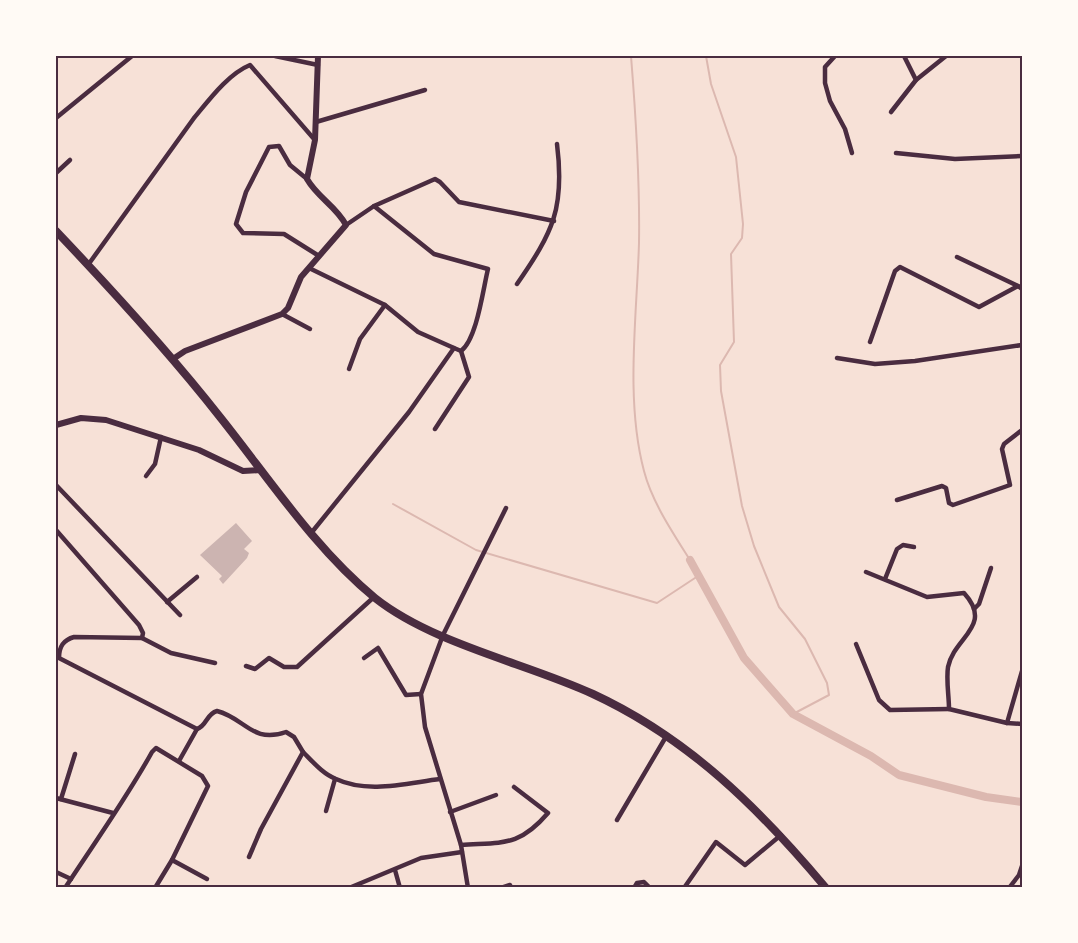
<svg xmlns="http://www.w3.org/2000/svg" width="1078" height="943" viewBox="0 0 1078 943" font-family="'Fira Sans',sans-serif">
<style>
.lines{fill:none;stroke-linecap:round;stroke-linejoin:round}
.stream{stroke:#dcb8b0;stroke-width:2}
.canal{stroke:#dcb8b0;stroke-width:8}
.building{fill:#ccb4b1}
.minor{stroke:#4a2c40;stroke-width:4.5}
.tertiary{stroke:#4a2c40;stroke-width:6}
.primary{stroke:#4a2c40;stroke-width:8}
.neatline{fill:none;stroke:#4a2c40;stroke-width:2}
</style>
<rect width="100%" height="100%" fill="#f7e1d7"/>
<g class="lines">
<g class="stream">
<path d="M631,56C636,118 640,180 639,243C637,315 625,400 644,471C652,502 673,533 690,560"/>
<polyline points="706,56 711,84 736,157 743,224 742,238 731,254 734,342 720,365 721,391 742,506 754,546 779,607 805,639 827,683 829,695 793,714"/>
<polyline points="393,504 476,550 657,603 698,576"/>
</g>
<polyline class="canal" points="690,560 744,658 793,714 871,756 899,775 986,797 1022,802"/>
</g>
<polygon class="building" points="236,523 252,541 244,549 249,553 247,558 223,584 219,579 222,576 200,555"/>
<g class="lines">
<g class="minor">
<polyline points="275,56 318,65"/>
<polyline points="835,56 825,67 825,83 830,101 845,129 852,153"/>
<polyline points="904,56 916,80"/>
<polyline points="891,112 916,80 946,56"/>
<polyline points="56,118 132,56"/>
<polyline points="316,122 425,90"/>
<polyline points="896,153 955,159 1022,156"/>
<polyline points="56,173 70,160"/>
<polyline points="307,179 290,165 279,146 269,147 246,192 236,224 243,233 284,234 319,256"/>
<polyline points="374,206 435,179 440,182 459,202 554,221"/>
<path d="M346,225L374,206L434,254L488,269C483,289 477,339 461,351"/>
<polyline points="957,257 1018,286"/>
<path d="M88,265L194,118C209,100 228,74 250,65L314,139"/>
<polyline points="309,268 385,305 418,332 454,348"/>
<path d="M517,284C553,232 565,208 557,144"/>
<polyline points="282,314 310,329"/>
<polyline points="870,342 895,271 900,267 979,307 1018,286 1022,289"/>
<polyline points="837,358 875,364 915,361 1022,345"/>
<polyline points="349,369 360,339 385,305"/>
<polyline points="146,476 155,464 161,437"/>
<polyline points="56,485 180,615"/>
<polyline points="897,500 942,486 946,488 949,503 953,505 1010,485 1002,449 1004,444 1022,430"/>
<polyline points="56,530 139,625 143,633 142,638"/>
<polyline points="312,532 409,412 454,348 461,351 469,377 435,429"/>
<path d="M866,572L927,597L964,593C994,626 954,637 948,667C946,680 949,696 949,709L1007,723L1022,724"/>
<polyline points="885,579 897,549 903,545 914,547"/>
<polyline points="167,602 197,577"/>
<polyline points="974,609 979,604 991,568"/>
<polyline points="856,644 879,700 890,710 949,709"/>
<polyline points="364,658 378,648 406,695 421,694"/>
<path d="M215,663L171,653L142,638L74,637C63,640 59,647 59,658L197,729C207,726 206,714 217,711C245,718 252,744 286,732L294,737L303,752L261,829L249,857"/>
<polyline points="246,666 255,669 269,658 284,667 297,667 374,597"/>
<polyline points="1007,723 1022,671"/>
<path d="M303,752C313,762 323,774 336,779C368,794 407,783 440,779"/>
<polyline points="179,761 197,729"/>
<polyline points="56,798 113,813"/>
<polyline points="61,799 75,754"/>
<polyline points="326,811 335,779"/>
<polyline points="450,812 496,795"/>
<polyline points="617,820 667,735"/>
<path d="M461,845C503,842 519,847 548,813L514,787"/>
<polyline points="172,860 207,879"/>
<polyline points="395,870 400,888"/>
<polyline points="56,872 71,879"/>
<path d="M65,888C95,842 126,799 152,752L156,748L202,776L208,786L172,860L155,888"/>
<polyline points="349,888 421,858 462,852"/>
<polyline points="468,888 461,845 425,727 421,694 443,635 506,508"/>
<polyline points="501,888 510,885"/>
<polyline points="634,888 637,883 644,882 650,888"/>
<polyline points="684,888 716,842 745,865 781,835"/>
<polyline points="1009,888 1019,875 1022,866"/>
</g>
<g class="tertiary">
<path d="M173,359L185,351L282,314L288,308L301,277L346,225C336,206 318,198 307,179L315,140L318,56"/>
<polyline points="56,425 81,418 106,420 199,450 243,471 261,470"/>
</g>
<path class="primary" d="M56,231C113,291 169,352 220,417C268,477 315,549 375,598C433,644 526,663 593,694C688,738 759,808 826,888"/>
</g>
<rect width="1078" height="943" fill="none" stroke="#fffaf5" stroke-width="114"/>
<rect x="57" y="57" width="964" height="829" class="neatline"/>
</svg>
